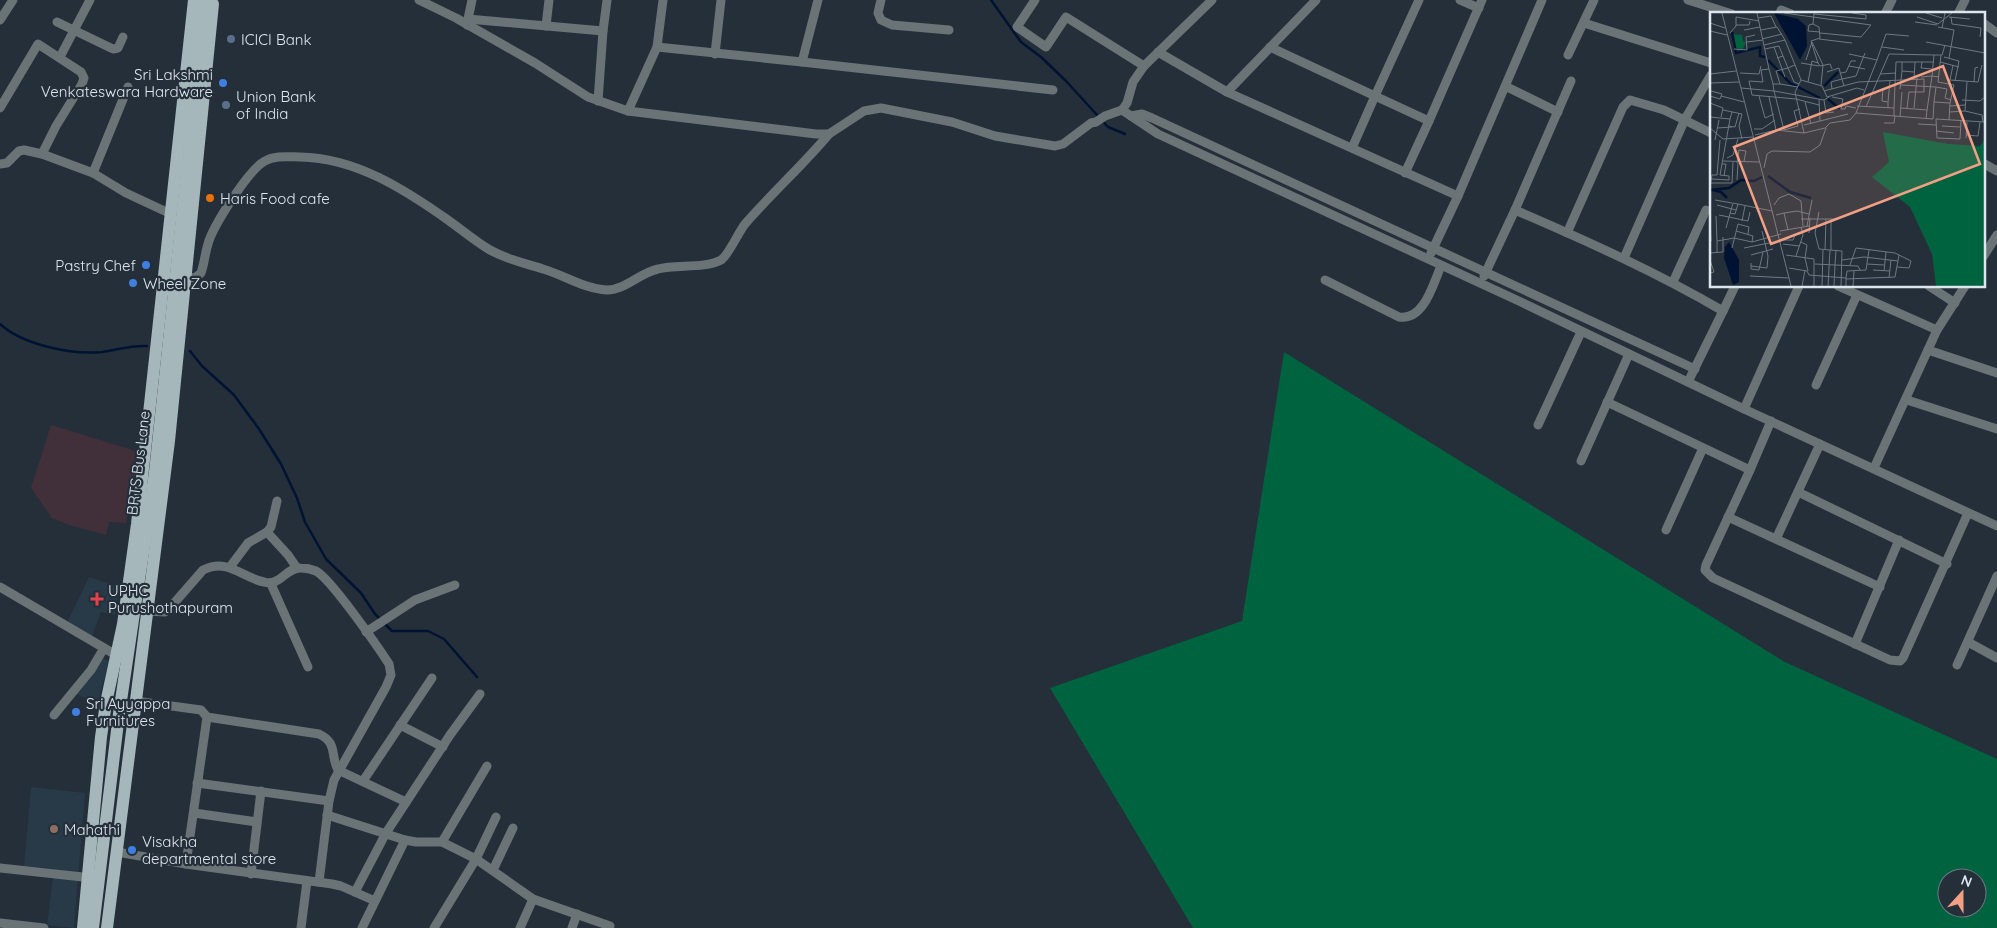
<svg xmlns="http://www.w3.org/2000/svg" width="1997" height="928" viewBox="0 0 1997 928" font-family="Quicksand,sans-serif">
<style>
.industrial{fill:#41303a}
.built{fill:#283948}
.green{fill:#00633f;fill-rule:evenodd}
.lines{fill:none;stroke-linecap:round;stroke-linejoin:round}
.stream{stroke:#001332;stroke-width:2.5}
.minor{stroke:#6a7375;stroke-width:9}
.primary{stroke:#a5b7bb;stroke-width:12}
.service-dot{fill:#5c6f8a;stroke:#242f3a;stroke-width:2}
.shop-dot{fill:#3f7fe0;stroke:#242f3a;stroke-width:2}
.food-dot{fill:#e8710a;stroke:#242f3a;stroke-width:2}
.health-dot{fill:#e0444e;stroke:#242f3a;stroke-width:2}
.education-dot{fill:#8d6e63;stroke:#242f3a;stroke-width:2}
.labels{text-anchor:middle;dominant-baseline:central;stroke-width:4.5;stroke-linejoin:round;paint-order:stroke}
.poi-label{font-size:15px;fill:#dee6ed;stroke:#242f3a;text-anchor:start}
.street-label{font-size:15px;fill:#dee6ed;stroke:#242f3a}
.inset-river{fill:none;stroke:#001332;stroke-width:2.5}
.inset-road{fill:none;stroke:#6e7882;stroke-width:1}
.view{fill:#f39f84;fill-opacity:0.15;stroke:#f39f84;stroke-width:2.5}
.inset-edge{fill:none;stroke:#dee6ed;stroke-width:2.5}
</style>
<rect width="100%" height="100%" fill="#242f3a"/>
<polygon class="industrial" points="51,425 139,452 126,523 109,522 106,535 69,525 52,518 31,488"/>
<g class="built">
<polygon points="89,577 119,587 115,615 101,612 91,638 68,621"/>
<polygon points="103,658 109,661 97,704 74,693"/>
<polygon points="31,787 85,793 74,928 47,925 54,869 24,866"/>
</g>
<path class="green" d="M1284,352L1785,662L1997,759V928H1193L1050,688L1242,621ZM1947,878H1977V908H1947Z"/>
<g class="lines">
<g class="stream">
<polyline points="991,0 1021,42 1041,57 1066,81 1108,127 1125,134"/>
<path d="M0,324C23,345 72,355 102,352C117,350 131,345 147,346"/>
<polyline points="190,351 202,366 234,395 259,429 281,464 297,498 305,522 326,559 361,593 375,614 392,631 428,631 444,639 477,677"/>
</g>
<g class="minor">
<polyline points="419,0 456,18 535,63 588,97 628,111"/>
<polyline points="663,0 657,47 628,111 816,134 829,134 864,111 881,108 952,122 995,136 1055,146 1063,144 1091,123 1096,122 1105,116 1122,110 1127,103 1133,82 1144,66 1212,0"/>
<polyline points="881,0 878,13 881,20 892,25 949,30"/>
<polyline points="1035,0 1017,27 1046,47 1066,17 1144,66"/>
<polyline points="1460,0 1479,8"/>
<polyline points="1688,0 1732,14"/>
<polyline points="1780,14 1781,10 1791,14"/>
<polyline points="1885,14 1892,0"/>
<polyline points="1958,14 1965,0"/>
<polyline points="468,19 472,0"/>
<polyline points="0,20 13,0"/>
<polyline points="57,22 113,49 118,48 123,37"/>
<polyline points="1584,23 1711,63"/>
<polyline points="1983,23 1997,33"/>
<polyline points="467,25 468,19 603,31 607,0"/>
<polyline points="546,26 549,0"/>
<polyline points="657,47 802,62 818,0"/>
<polyline points="1270,47 1375,96 1352,148"/>
<polyline points="1158,52 1227,92 1458,196 1431,253"/>
<polyline points="715,54 721,0"/>
<polyline points="1568,55 1594,0"/>
<polyline points="60,57 90,0"/>
<polyline points="802,62 1053,90"/>
<polyline points="1507,87 1558,112"/>
<polyline points="1227,92 1316,0"/>
<polyline points="598,101 603,31"/>
<polyline points="0,108 38,44 81,72 84,78 82,84 56,126 42,154"/>
<polyline points="1122,110 1158,134 1521,302 1744,409 1799,286"/>
<polyline points="1131,116 1142,114 1152,118 1695,369"/>
<polyline points="1429,121 1482,0"/>
<polyline points="1983,163 1997,171"/>
<polyline points="0,164 7,163 19,151 24,150 42,154 93,173 126,193 171,214"/>
<polyline points="93,173 128,87"/>
<polyline points="1405,173 1429,121 1375,96 1419,0"/>
<polyline points="1458,196 1542,0"/>
<path d="M1515,210C1587,241 1656,272 1723,311L1688,382"/>
<polyline points="1567,233 1623,107 1630,100 1664,110 1711,133"/>
<polyline points="1983,257 1997,235"/>
<polyline points="1624,258 1685,119 1711,75"/>
<polyline points="1484,276 1515,210 1571,81"/>
<path d="M186,277L195,278L201,273C205,262 205,250 210,238C217,221 249,169 265,161C275,155 289,157 300,157C356,158 404,189 448,220C462,230 476,242 490,250C508,260 524,263 543,269C564,275 584,289 607,290C626,290 639,273 658,269C676,264 704,269 721,260C728,256 738,233 745,224C772,193 803,165 829,134"/>
<path d="M1325,280L1399,317C1424,321 1433,284 1441,266"/>
<polyline points="1673,282 1706,210"/>
<polyline points="1838,286 1937,330 1965,286"/>
<polyline points="1929,286 1955,303"/>
<polyline points="1723,311 1735,286"/>
<polyline points="1928,350 1997,373"/>
<polyline points="1816,385 1857,295"/>
<polyline points="1907,400 1997,429"/>
<polyline points="1607,402 1750,470"/>
<polyline points="1744,409 1997,526"/>
<polyline points="1771,421 1750,470 1706,565 1705,570 1713,578 1890,660 1900,661 1903,658 1968,513"/>
<polyline points="1538,425 1581,332"/>
<polyline points="1581,461 1629,354"/>
<polyline points="1874,468 1937,330"/>
<polyline points="1798,492 1947,564"/>
<polyline points="1728,517 1880,587"/>
<polyline points="1666,530 1703,448"/>
<polyline points="267,532 288,555 297,568"/>
<polyline points="1776,539 1820,444"/>
<polyline points="230,567 248,543 267,532 271,527 277,501"/>
<polyline points="271,584 308,667"/>
<polyline points="0,587 116,655"/>
<path d="M147,611L165,612L169,609L203,570C229,558 240,577 264,582C280,587 286,567 301,568C306,568 311,569 316,571C331,579 378,647 389,664L391,675L386,687L334,780L329,801L319,882"/>
<polyline points="366,632 415,600 455,585"/>
<polyline points="1968,642 1997,658"/>
<polyline points="1855,644 1899,540"/>
<polyline points="1957,665 1997,576"/>
<polyline points="135,701 201,710 207,717 186,864"/>
<polyline points="54,715 91,670 104,648"/>
<path d="M207,717L319,734C338,743 330,755 338,770L406,802"/>
<polyline points="400,725 443,747"/>
<polyline points="363,781 432,678"/>
<polyline points="197,783 329,801"/>
<polyline points="194,813 257,822"/>
<polyline points="327,815 405,840 416,842 442,842 476,859 533,899 610,926"/>
<polyline points="442,842 487,766"/>
<polyline points="117,852 186,864 332,884 341,886 375,901"/>
<polyline points="0,868 92,878"/>
<polyline points="493,870 513,828"/>
<polyline points="251,874 261,791"/>
<polyline points="355,892 386,833 450,735 480,694"/>
<polyline points="0,923 44,928"/>
<polyline points="301,928 307,881"/>
<polyline points="362,928 405,840"/>
<polyline points="434,928 476,859 496,817"/>
<polyline points="520,928 533,899"/>
<polyline points="572,928 577,914"/>
</g>
<g class="primary">
<polyline points="83,928 101,737 106,703 123,624 137,524 194,0"/>
<polyline points="93,928 119,714 155,472 205,0"/>
<polyline points="107,928 169,441 213,4"/>
</g>
</g>
<g class="service-dot">
<circle cx="231" cy="39" r="5"/>
<circle cx="226" cy="105" r="5"/>
</g>
<g class="shop-dot">
<circle cx="223" cy="83" r="5"/>
<circle cx="146" cy="265" r="5"/>
<circle cx="133" cy="283" r="5"/>
<circle cx="76" cy="712" r="5"/>
<circle cx="132" cy="850" r="5"/>
</g>
<circle class="food-dot" cx="210" cy="198" r="5"/>
<path class="health-dot" d="M94.5 591.5h5v5h5v5h-5v5h-5v-5h-5v-5h5z"/>
<circle class="education-dot" cx="54" cy="829" r="5"/>
<g class="labels">
<g class="poi-label">
<text x="241" y="39">ICICI Bank</text>
<text x="213" y="74" text-anchor="end">Sri Lakshmi<tspan x="213" dy="17">Venkateswara Hardware</tspan></text>
<text x="236" y="96">Union Bank<tspan x="236" dy="17">of India</tspan></text>
<text x="220" y="198">Haris Food cafe</text>
<text x="136" y="265" text-anchor="end">Pastry Chef</text>
<text x="143" y="283">Wheel Zone</text>
<text x="108" y="590">UPHC<tspan x="108" dy="17">Purushothapuram</tspan></text>
<text x="86" y="703">Sri Ayyappa<tspan x="86" dy="17">Furnitures</tspan></text>
<text x="64" y="829">Mahathi</text>
<text x="142" y="841">Visakha<tspan x="142" dy="17">departmental store</tspan></text>
</g>
<g class="street-label">
<text transform="translate(138 463) rotate(-83)">BRTS Bus Lane</text>
</g>
</g>
<g transform="translate(1710 12)">
<rect width="275" height="275" fill="#242f3a"/>
<path d="M22,22L32,23L33,29L36,30L33,37L25,36ZM173,120L238,132L270,134L275,127V274H226L222,242L200,195L162,165L179,150Z" fill="#00633f"/>
<path d="M64,1L88,7L96,14L97,34L90,48ZM19,230L29,248V270L23,273L14,246L15,235Z" fill="#001332"/>
<path class="inset-river" d="M22,20L26,41L50,35V44L55,45M58,48L80,71L110,86M114,74L128,60M118,87L130,97M58,164L80,180L101,186M0,178L19,176L31,168L44,169L52,165M3,178L11,180L17,186"/>
<path class="inset-road" d="M12,1L81,274M47,1L59,57M74,1L161,13L151,25L110,21M216,1L232,6M104,2L156,7V3L142,1M207,5L228,12L242,1M239,5L260,7M241,5L242,12L271,16L270,25M48,6L61,4L66,15M205,10L227,13M0,11L15,16M103,12L99,13L98,19L110,20M26,13H39L40,9M228,15L244,18L239,46M232,16L235,1M34,18L50,15M51,18L67,15L75,28M0,19L17,23M20,21L26,14V5L49,9M52,27L72,22M109,27L142,31M37,30L53,28M102,30L113,53L111,73M216,30L275,41M54,33L75,28L91,68M64,35L75,65M172,35L194,38M24,37L37,38L36,25L45,23M55,37L69,34L73,44M139,42L167,48L146,101L140,108L120,111L115,116L94,121L85,80L91,68L112,74L117,85L147,76L154,78M234,45L249,49L245,69M67,46L73,44L78,56L85,53M96,48L102,30M167,48L176,22L199,24M192,50V59L204,60M212,50L211,56L222,57M230,50L249,55M91,51L109,54M108,51L110,54L120,52L122,57M243,53L240,68L268,70L272,53M139,54L155,57M51,58L53,70L39,69L42,83L86,87L109,93M51,58L59,57L63,72H70L66,59L78,56L84,70L89,72M117,60L129,56L132,67L146,64L155,41M30,61L49,62L51,54M131,61L136,60L141,49H146M0,62L26,59M170,62L186,61M211,65L222,64L224,43H232L235,33M204,67L205,50M98,70L102,49L108,51L101,29L110,26L109,15L103,12L104,1M257,70L255,99L272,103L273,110M264,70L265,56L268,55M0,71L29,70M70,72L88,75M191,73L226,75L224,90M226,75L237,77L235,86L241,88M31,76L64,79L63,72M173,76L172,89L178,90V96M122,77L121,70L132,67L134,74M190,77L192,59M114,79L148,70L214,67V80H199L197,96M0,81L1,79L12,82L10,87L0,84M11,84L34,90M49,84L55,106L64,102M59,85L66,118M122,85L133,87L131,97H135L136,94L146,96M114,88L116,101L124,100M252,88L270,89L275,85M95,90L101,112M178,90L180,69M0,91L13,96L11,105M147,94L184,96V104M240,94L255,93M156,95L179,42L224,43M184,96L186,50H223M191,96L217,98L216,107M204,96L207,66M13,98L32,102M217,98L222,64L229,65M240,100L255,99M146,101L223,107L224,90L240,91L244,73L228,70L231,43M32,102L29,114L32,127M0,105L20,107L22,100M190,105L192,80M226,107L227,126L250,127L251,109M226,107L275,110M239,108L240,91M110,109L138,102M174,111H184L185,104M208,112L226,113M94,113L110,109L109,87M18,114L25,115L29,101M232,114L250,115M0,116L13,127L43,125M7,116L22,115M44,117H52L65,108M74,118L64,79L114,88L119,85M74,118L88,114L84,99L90,97M226,119L244,121M45,123L66,118L94,121M256,123L268,124L270,110M256,126L257,110M5,128L9,108M17,146L23,143L28,127M13,149L50,150M27,151L29,138L36,139L34,149M12,152H16L14,164M54,156L57,142L62,139L100,140L110,133L116,116M2,167L19,168M19,168V164L10,163L20,107M27,168L28,151M1,171H22L23,150M0,175L2,163H7L10,128M5,188L22,191M7,193L26,198M64,193L69,186L79,182L91,189L93,214M109,200L105,221L109,237L120,238M20,201L25,202L28,192M74,201L87,199L99,202M9,203L38,209L40,200M66,203L74,201L78,218M6,204L7,229M0,205L1,229M91,207H125M121,207V238M32,209L35,194M97,214L102,188M16,216L23,191L62,199M26,219L43,224L42,230M70,219L99,214M99,221L100,206M72,228H83L85,223L93,221M91,230L97,233L95,246L98,259M73,232L89,234M22,236L28,212L39,215L38,222M34,236L69,229M115,238L116,207M126,238L125,253L148,254L150,258M0,241L13,240V225M7,241V229L24,226L42,230L71,222M41,243L63,237M76,243L104,247V274M86,244L93,223L91,215M0,248L4,260L0,261M132,248L154,245L188,249M41,251V257L49,258L53,240M105,252L125,253L124,274M157,252L174,253M140,253L146,236L185,241L201,249L199,256L187,255M41,254L57,256L58,244L52,219M79,256L97,259L99,263L136,266V274M163,258L180,259M174,259L176,240M40,264L79,266M136,266L137,259L156,258L159,238M179,266L181,248M136,267L185,265L189,243M92,274L95,258M112,274L113,238M118,274L120,238L132,239L131,274M143,274L144,259"/>
<path class="view" d="M233,54L270,152L61,232L24,135Z"/>
<rect width="275" height="275" class="inset-edge"/>
</g>
<g transform="translate(1962 893) rotate(21)"><circle r="24" fill="#242f3a" stroke="#6e7882"/>
<path d="M0-4L9 19L0 12L-9 19Z" fill="#f39f84"/>
<text y="-8" font-size="14" font-weight="bold" text-anchor="middle" fill="#dee6ed">N</text>
</g>
</svg>
